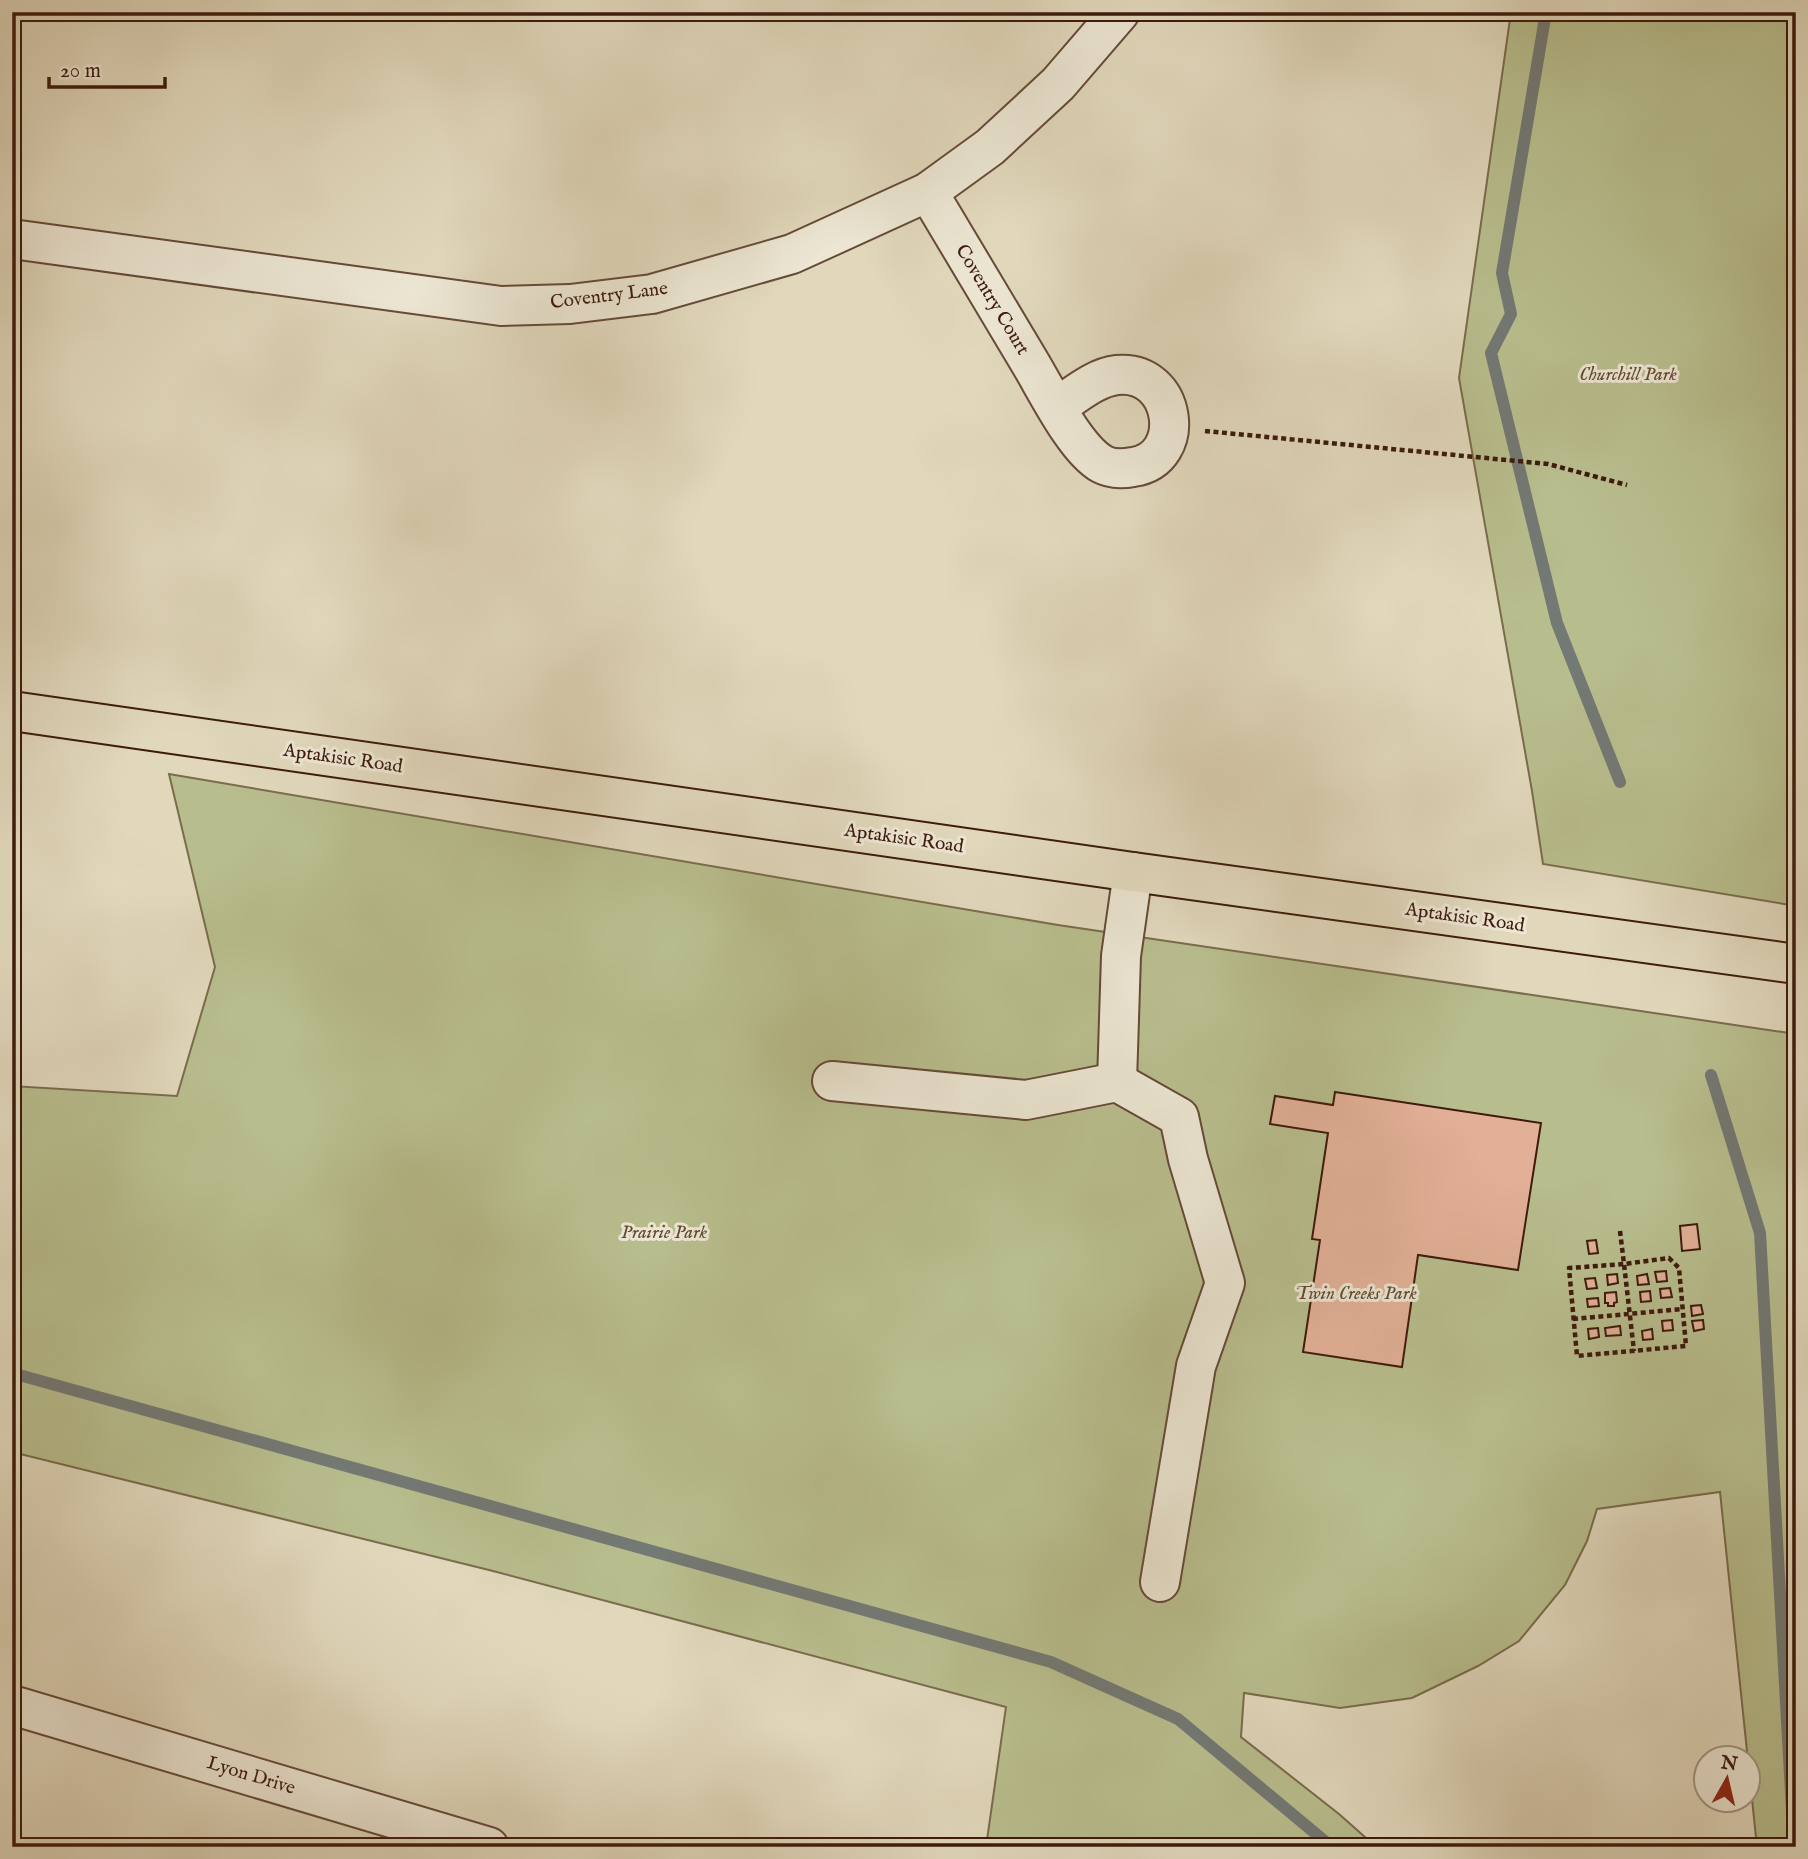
<svg xmlns="http://www.w3.org/2000/svg" width="1808" height="1859" viewBox="0 0 1808 1859" font-family="'IM FELL English',serif">
<style>
.green{fill:#b8bd8d;stroke:#7a6c4c;stroke-width:2}
.lines{fill:none;stroke-linecap:round;stroke-linejoin:round}
.stream{stroke:#737974;stroke-width:12}
.building{fill:#e2b097;stroke:#3d1a0c;stroke-width:2}
.minor-casing{stroke:#664a38;stroke-width:42}
.major-casing{stroke:#3d1a0c;stroke-width:42}
.path{stroke:#3d1a0c;stroke-width:4.5;stroke-dasharray:5 3.5;stroke-linecap:butt}
.minor{stroke:#ece6d3;stroke-width:38}
.major{stroke:#e1d8bc;stroke-width:38}
.labels{text-anchor:middle;dominant-baseline:central;stroke-width:6;stroke-linejoin:round;paint-order:stroke}
.street-label{font-size:19px;fill:#3d1a0c;stroke:#ece6d3}
.park-label{font-size:19px;font-style:italic;fill:#624b33;stroke:#ece6d3}
</style>
<rect width="100%" height="100%" fill="#e1d8bc"/>
<filter id="stains"><feTurbulence type="fractalNoise" baseFrequency=".00286" numOctaves="4"/><feColorMatrix values="0 0 0 0 .2 0 0 0 0 .09 0 0 0 0 .02 0 0 0 .5 -.17"/></filter>
<radialGradient id="worn" r=".72"><stop offset=".6" stop-color="#630" stop-opacity="0"/><stop offset="1" stop-color="#630" stop-opacity=".3"/></radialGradient>
<g class="green">
<polygon points="1511,12 1796,12 1796,906 1543,864 1532,791 1459,378"/>
<polygon points="169,774 1058,925 1796,1034 1796,1847 1757,1847 1720,1492 1597,1509 1587,1541 1565,1585 1519,1641 1478,1666 1412,1698 1340,1708 1244,1693 1241,1737 1339,1814 1366,1838 1372,1847 986,1847 1006,1707 493,1571 12,1452 12,1086 177,1096 215,967"/>
</g>
<g class="lines">
<g class="stream">
<polyline points="1546,12 1502,273 1511,314 1491,353 1557,623 1620,782"/>
<polyline points="1711,1075 1760,1233 1794,1847"/>
<polyline points="12,1373 1051,1662 1178,1719 1327,1843"/>
</g>
</g>
<g class="building">
<polygon points="1335,1092 1541,1123 1518,1270 1418,1255 1402,1367 1303,1352 1320,1240 1312,1239 1328,1133 1270,1124 1275,1096 1333,1105"/>
<polygon points="1697,1224 1700,1249 1682,1251 1680,1226"/>
<polygon points="1596,1240 1598,1253 1589,1254 1587,1241"/>
<polygon points="1666,1271 1667,1281 1657,1282 1655,1272"/>
<polygon points="1617,1274 1618,1283 1608,1285 1607,1275"/>
<polygon points="1647,1274 1649,1284 1638,1285 1637,1276"/>
<polygon points="1595,1278 1597,1288 1587,1289 1585,1279"/>
<polygon points="1670,1288 1672,1297 1661,1298 1660,1289"/>
<polygon points="1650,1291 1651,1301 1641,1302 1640,1292"/>
<polygon points="1616,1292 1617,1302 1614,1303 1614,1306 1608,1306 1608,1303 1605,1303 1605,1293"/>
<polygon points="1598,1298 1599,1306 1588,1307 1587,1299"/>
<polygon points="1701,1305 1703,1314 1692,1316 1691,1306"/>
<polygon points="1672,1320 1673,1330 1663,1331 1662,1321"/>
<polygon points="1703,1320 1704,1329 1694,1331 1692,1321"/>
<polygon points="1620,1326 1621,1335 1606,1336 1605,1328"/>
<polygon points="1598,1328 1599,1337 1589,1339 1588,1329"/>
<polygon points="1652,1329 1653,1339 1643,1340 1642,1331"/>
</g>
<g class="lines">
<defs>
<g id="minor">
<path d="M928,192C962,248 995,305 1029,361C1046,389 1075,449 1102,464C1111,469 1122,469 1133,467C1189,459 1177,369 1117,375C1096,377 1074,396 1057,407"/>
<polyline points="12,239 501,306 570,304 652,294 792,254 928,192 990,147 1058,84 1120,12"/>
<polyline points="832,1081 1026,1100 1117,1082 1121,956 1133,872"/>
<polyline points="1117,1082 1179,1117 1188,1159 1225,1283 1196,1366 1160,1582"/>
<polyline points="12,1705 489,1847"/>
</g>
<polyline id="major" points="12,711 1133,872 1796,964"/>
</defs>
<use href="#minor" class="minor-casing"/>
<use href="#major" class="major-casing"/>
<g class="path">
<polyline points="1205,431 1548,464 1627,485"/>
<polyline points="1620,1231 1624,1264 1569,1268 1577,1356 1686,1346 1679,1268 1669,1258 1624,1264 1634,1351"/>
<polyline points="1573,1319 1683,1309"/>
</g>
<use href="#minor" class="minor"/>
<use href="#major" class="major"/>
</g>
<g class="labels">
<g class="street-label">
<text transform="translate(609 296) rotate(-7)">Coventry Lane</text>
<text transform="translate(992 300) rotate(59)">Coventry Court</text>
<text transform="translate(343 759) rotate(8)">Aptakisic Road</text>
<text transform="translate(904 839) rotate(8)">Aptakisic Road</text>
<text transform="translate(1465 918) rotate(8)">Aptakisic Road</text>
<text transform="translate(251 1776) rotate(17)">Lyon Drive</text>
</g>
<g class="park-label">
<text x="1628" y="375">Churchill Park</text>
<text x="664" y="1233">Prairie Park</text>
<text x="1356" y="1294">Twin Creeks Park</text>
</g>
</g>
<rect width="1808" height="1859" fill="none" stroke="#e1d8bc" stroke-width="42"/>
<rect x="14" y="14" width="1780" height="1831" fill="none" stroke="#3d1a0c" stroke-width="3.5"/>
<rect x="21" y="21" width="1766" height="1817" fill="none" stroke="#3d1a0c" stroke-width="2"/>
<g transform="translate(1727 1779) rotate(8)"><circle r="33" fill="#ece6d3" stroke="#a69483" stroke-width="2"/>
<path d="M0-5L12 26L0 18L-12 26Z" fill="#8f2418"/>
<text y="-10" font-size="19" font-weight="bold" text-anchor="middle" fill="#3d1a0c">N</text>
</g>
<path d="M49 77v10h116v-10" fill="none" stroke="#3d1a0c" stroke-width="3.5"/>
<text x="60" y="77" font-size="21" fill="#3d1a0c" stroke="#ece6d3" stroke-width="5" paint-order="stroke">20 m</text>
<rect width="100%" height="100%" filter="url(#stains)"/>
<rect width="100%" height="100%" fill="url(#worn)"/>
</svg>
